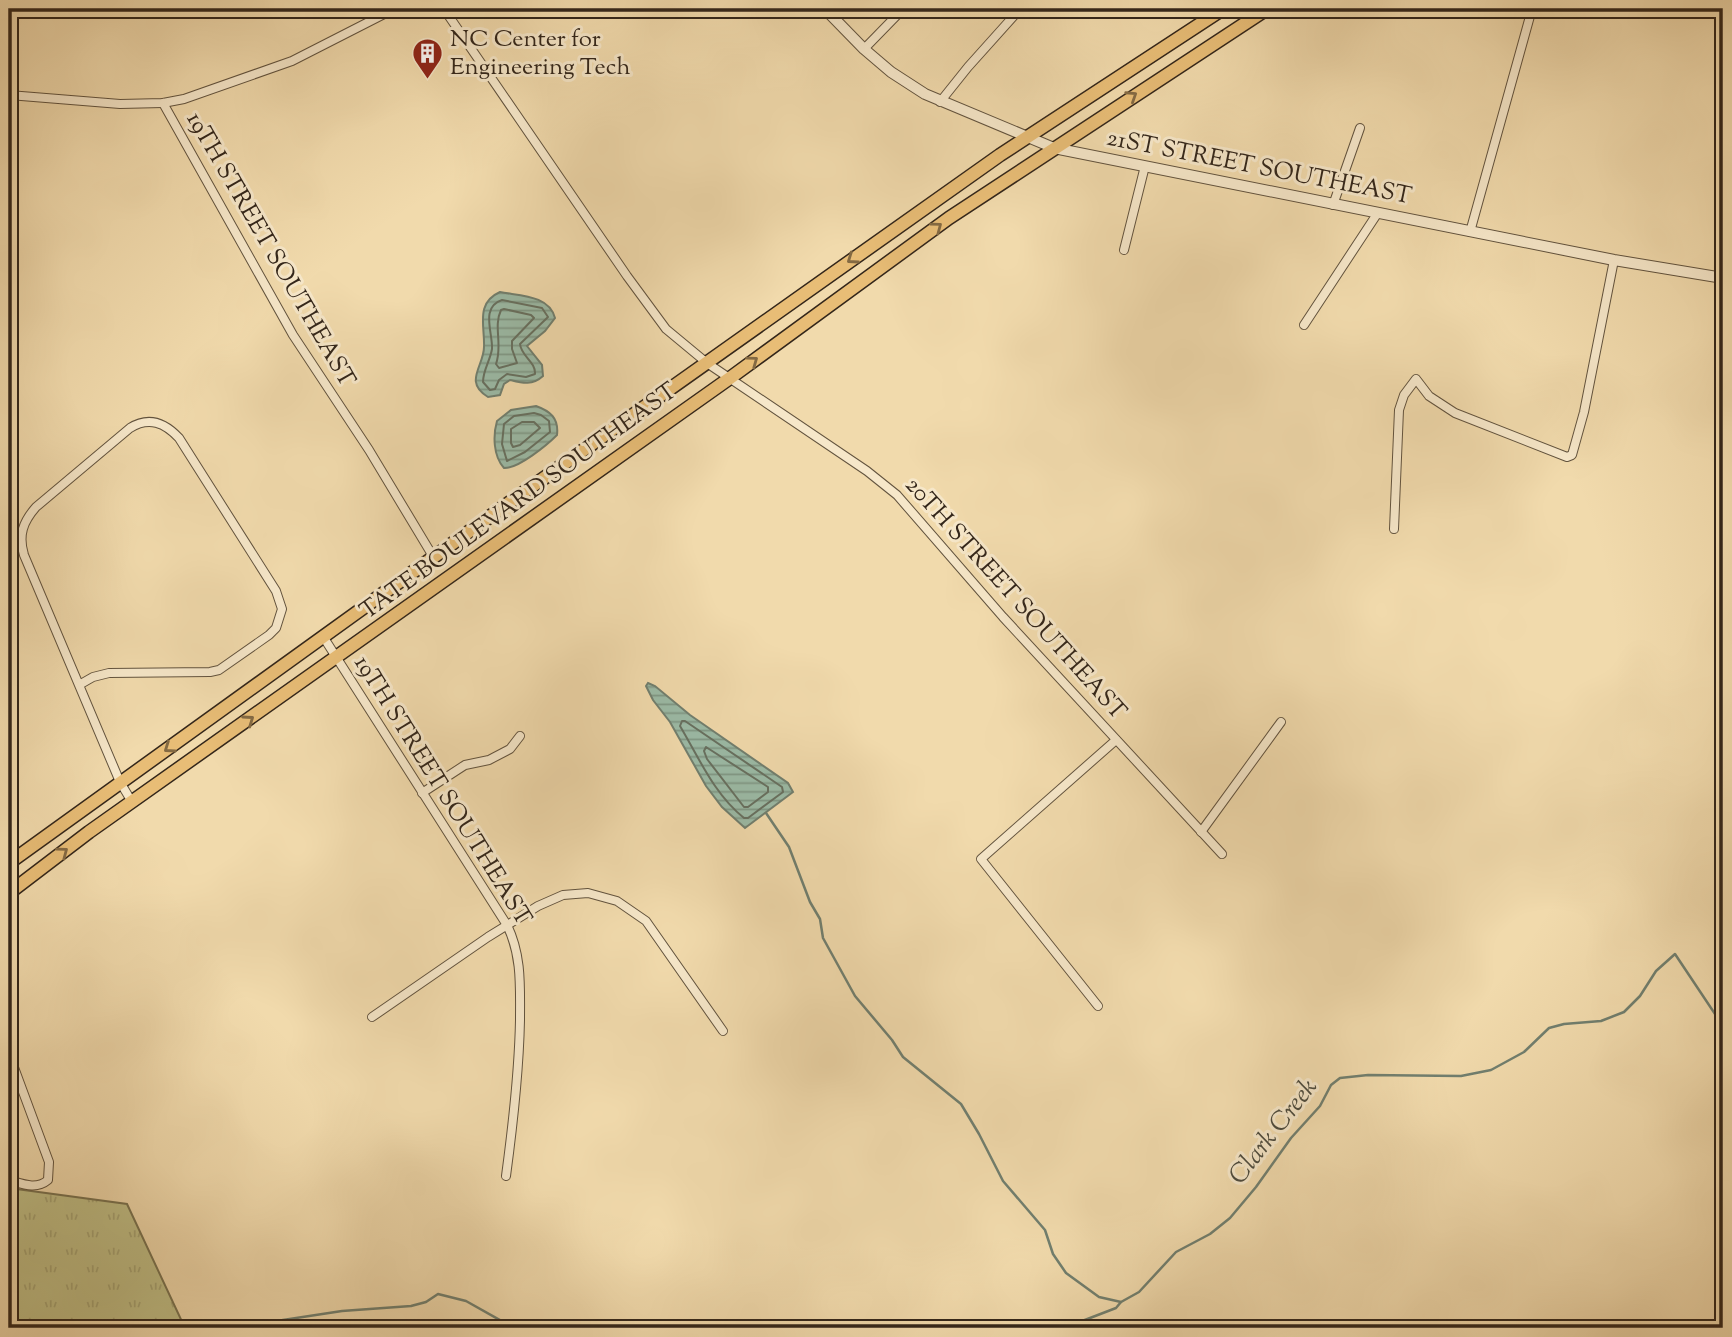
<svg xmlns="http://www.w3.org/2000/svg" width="1732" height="1337" viewBox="0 0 1732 1337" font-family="'Sorts Mill Goudy',serif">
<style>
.grass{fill:url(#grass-tufts);stroke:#797250;stroke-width:2}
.water{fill:url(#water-rules);stroke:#717f6f;stroke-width:2}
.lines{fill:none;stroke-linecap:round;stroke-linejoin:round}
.shore{stroke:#677060;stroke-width:2}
.stream{stroke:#717f6f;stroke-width:2.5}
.minor-casing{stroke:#62533e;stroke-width:10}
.tertiary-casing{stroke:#62533e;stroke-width:12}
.primary-casing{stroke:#33261a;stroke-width:15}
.minor{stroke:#f6e7c9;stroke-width:8}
.tertiary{stroke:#f6e7c9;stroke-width:10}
.primary{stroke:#e8bd76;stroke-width:12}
.oneway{stroke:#846a43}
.labels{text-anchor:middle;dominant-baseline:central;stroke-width:6;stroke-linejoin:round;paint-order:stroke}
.poi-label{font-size:24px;fill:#33261a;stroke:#f6e7c9;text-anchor:start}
.street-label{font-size:24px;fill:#33261a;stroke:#f6e7c9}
.water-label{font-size:26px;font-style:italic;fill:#4d4b3d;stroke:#f6e7c9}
</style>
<defs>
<pattern id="grass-tufts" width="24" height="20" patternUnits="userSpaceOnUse" patternTransform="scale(1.75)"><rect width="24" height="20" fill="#bfbe86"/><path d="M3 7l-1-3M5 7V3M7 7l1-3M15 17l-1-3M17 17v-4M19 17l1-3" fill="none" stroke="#a5a373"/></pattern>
<pattern id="water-rules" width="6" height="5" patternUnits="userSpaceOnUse" patternTransform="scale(1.75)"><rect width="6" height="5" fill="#9bbba7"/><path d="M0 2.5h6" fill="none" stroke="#7f9887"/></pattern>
</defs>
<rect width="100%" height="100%" fill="#f1daac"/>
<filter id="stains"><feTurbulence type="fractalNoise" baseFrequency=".00286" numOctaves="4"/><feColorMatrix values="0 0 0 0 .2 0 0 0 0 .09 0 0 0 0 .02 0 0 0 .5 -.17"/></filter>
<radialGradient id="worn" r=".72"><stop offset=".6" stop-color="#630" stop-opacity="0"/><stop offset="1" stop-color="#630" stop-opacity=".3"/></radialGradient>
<polygon class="grass" points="9,1188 127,1204 185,1328 9,1328"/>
<g class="water">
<path d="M500,292C520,296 549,295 555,318L545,331L527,346L542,365L543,376C532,386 522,383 510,380L504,384L500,395L488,397C463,382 484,366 484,347C485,326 475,303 500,292Z"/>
<path d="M536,406C550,411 559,418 557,435C547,445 518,469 504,468C493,456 493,435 497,421L511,410Z"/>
<polygon points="648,683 655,686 690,715 788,783 793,792 745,828 722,807 706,786 670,722 653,700 646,686"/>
</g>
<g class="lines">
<g class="shore">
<path d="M502,300L542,308L548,317L520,344C521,356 536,362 535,374L526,377L507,374L499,380L495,389L490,390L483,382C483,370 490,361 492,349C493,333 480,307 502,300Z"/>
<path d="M504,309L531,315L534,318L512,341V349L517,363L499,368L496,364C503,345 493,327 501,310Z"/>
<polygon points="534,413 541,415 549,421 550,432 525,452 507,461 502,444 504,424 514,416"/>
<polygon points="522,422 534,422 540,428 520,445 513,447 511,443 511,429"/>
<path d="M682,721H685L782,787L783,792L748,818H744C714,794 699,758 680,726Z"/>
<polygon points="706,747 768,787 768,792 748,807 744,807 707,759 704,751"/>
</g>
<g class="stream">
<polyline points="766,813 789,847 810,902 820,919 823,938 855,996 892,1040 903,1057 961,1104 979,1134 1003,1181 1045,1230 1053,1254 1066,1273 1099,1297 1121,1302"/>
<polyline points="250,1328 283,1320 342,1311 411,1306 426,1302 438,1294 466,1301 514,1328"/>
<polyline points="1064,1328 1116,1308 1121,1302 1139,1292 1176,1252 1210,1234 1230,1218 1256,1187 1291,1138 1320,1106 1331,1085 1340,1078 1368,1075 1461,1076 1491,1070 1524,1052 1549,1028 1564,1024 1601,1021 1624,1012 1640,996 1656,971 1675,954 1723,1026"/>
</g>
<defs>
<g id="minor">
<polyline points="444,9 627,276 666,329 707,363 867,471 897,495 1003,617 1222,854"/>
<polyline points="864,49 903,9"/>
<polyline points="9,95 120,104 163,103 184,99 292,61 394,9"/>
<polyline points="940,102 968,67 1020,9"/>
<polyline points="163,103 293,335 369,450 434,558"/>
<polyline points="1333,205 1360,128"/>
<polyline points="1470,232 1532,9"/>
<polyline points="1124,250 1145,166"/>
<polyline points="1304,325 1377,214"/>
<polyline points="1394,529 1399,410 1404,395 1416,379 1429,396 1455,413 1567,457 1572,455 1584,412 1614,260"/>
<path d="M324,638L507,925C522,956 520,986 520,1020C519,1073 513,1124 506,1176"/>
<path d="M79,685L93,677L109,673L210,672L219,670L269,635L276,628L282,609L276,591L179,438C165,423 149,416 130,428L36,507C23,522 18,535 24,555L120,782L132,802"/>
<polyline points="422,793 465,765 489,760 510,749 520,736"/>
<polyline points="1201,832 1281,722"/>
<polyline points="1098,1006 981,859 1116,740"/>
<polyline points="372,1017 488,937 538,906 563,895 588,893 617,901 646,921 723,1031"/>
<path d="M9,1054L49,1162L48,1180C36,1190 23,1184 9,1180"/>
</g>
<polyline id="tertiary" points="825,9 864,49 891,72 925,94 1054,148 1614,260 1723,278"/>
<g id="primary">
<polyline points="9,863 506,505 1000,155 1223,9"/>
<polyline points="9,893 89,832 730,378 949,218 1267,9"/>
</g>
</defs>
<use href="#minor" class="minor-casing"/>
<use href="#tertiary" class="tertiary-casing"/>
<use href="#primary" class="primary-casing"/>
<use href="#minor" class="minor"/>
<use href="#tertiary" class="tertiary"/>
<use href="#primary" class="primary"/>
</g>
<defs><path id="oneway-chevron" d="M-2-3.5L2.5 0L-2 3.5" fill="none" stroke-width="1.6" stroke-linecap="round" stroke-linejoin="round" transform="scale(1.75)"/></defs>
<g class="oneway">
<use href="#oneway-chevron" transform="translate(1132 96) rotate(-33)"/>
<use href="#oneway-chevron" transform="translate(937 227) rotate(-37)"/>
<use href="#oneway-chevron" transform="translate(852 259) rotate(145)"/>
<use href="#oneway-chevron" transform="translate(753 361) rotate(-36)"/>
<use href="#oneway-chevron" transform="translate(249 720) rotate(-35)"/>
<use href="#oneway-chevron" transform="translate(169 748) rotate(145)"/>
<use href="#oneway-chevron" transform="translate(63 852) rotate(-37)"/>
</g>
<defs>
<symbol id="building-pin" viewBox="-11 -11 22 30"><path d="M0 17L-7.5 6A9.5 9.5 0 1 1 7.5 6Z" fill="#8f2418" stroke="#f6e7c9"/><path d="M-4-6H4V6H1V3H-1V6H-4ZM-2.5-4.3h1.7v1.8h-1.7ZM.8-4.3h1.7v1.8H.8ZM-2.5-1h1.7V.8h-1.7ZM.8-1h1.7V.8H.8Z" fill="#fff"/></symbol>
</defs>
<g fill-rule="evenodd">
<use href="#building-pin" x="410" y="36" width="35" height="47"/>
</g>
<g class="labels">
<g class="poi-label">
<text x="450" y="40">NC Center for<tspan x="450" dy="28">Engineering Tech</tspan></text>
</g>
<g class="street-label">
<text transform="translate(1259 168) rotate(11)">21ST STREET SOUTHEAST</text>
<text transform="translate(270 250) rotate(60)">19TH STREET SOUTHEAST</text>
<text transform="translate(519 502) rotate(-36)">TATE BOULEVARD SOUTHEAST</text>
<text transform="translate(1015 599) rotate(48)">20TH STREET SOUTHEAST</text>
<text transform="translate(442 791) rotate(58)">19TH STREET SOUTHEAST</text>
</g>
<g class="water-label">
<text transform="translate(1274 1132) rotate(-52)">Clark Creek</text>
</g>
</g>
<rect width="1732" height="1337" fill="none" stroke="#f1daac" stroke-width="35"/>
<rect x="10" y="10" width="1711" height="1316" fill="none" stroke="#33261a" stroke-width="3.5"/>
<rect x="18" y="18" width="1697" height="1302" fill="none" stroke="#33261a" stroke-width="2"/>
<rect width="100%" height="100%" filter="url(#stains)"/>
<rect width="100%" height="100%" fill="url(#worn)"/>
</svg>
